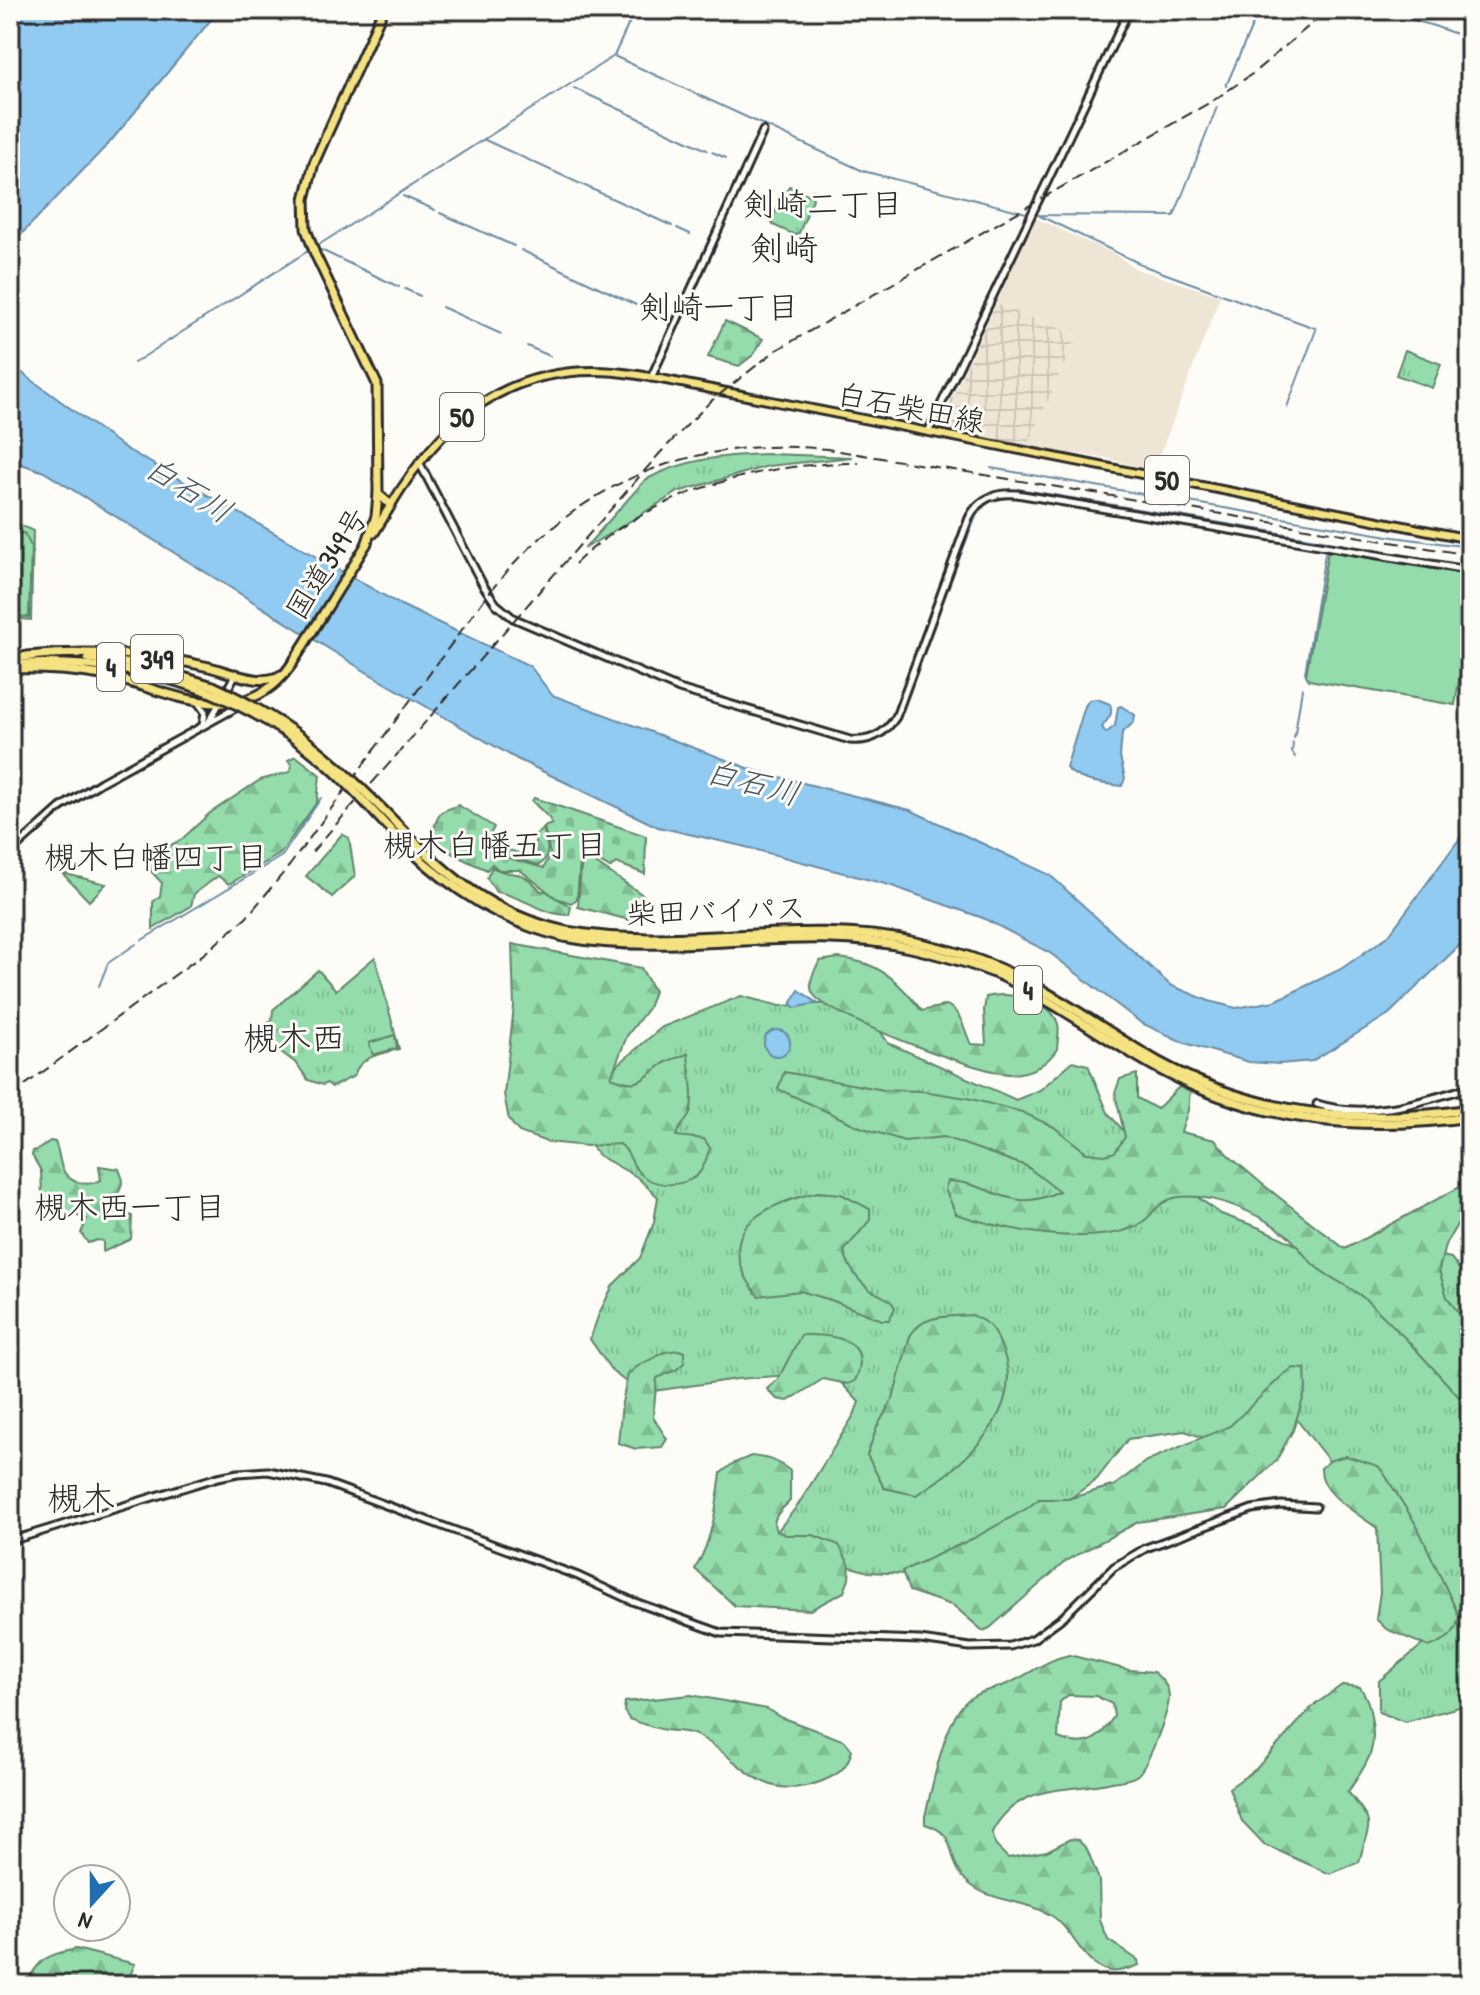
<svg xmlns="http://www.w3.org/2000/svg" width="1480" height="1995" viewBox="0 0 1480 1995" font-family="'Patrick Hand','Klee One',sans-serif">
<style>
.built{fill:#efe5d4}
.industrial{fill:url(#industrial-grid)}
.grass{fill:url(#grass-tufts);stroke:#60846b;stroke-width:2}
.forest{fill:url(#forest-firs);stroke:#60846b;stroke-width:2;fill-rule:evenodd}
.cemetery{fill:url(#cemetery-stones);stroke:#60846b;stroke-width:2}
.pitch{fill:#94dcab;stroke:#60846b;stroke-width:2}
.water{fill:#91cbf1;stroke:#688ba2;stroke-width:2}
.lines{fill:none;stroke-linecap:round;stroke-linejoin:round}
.stream{stroke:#688ba2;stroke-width:2}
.minor-casing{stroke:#2b2b2b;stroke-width:11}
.major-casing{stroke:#2b2b2b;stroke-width:12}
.highway-casing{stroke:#2b2b2b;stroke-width:13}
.minor{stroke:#fdfcf7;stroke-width:5}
.major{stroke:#f5e382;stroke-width:6}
.highway{stroke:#f5e382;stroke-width:7}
.rail{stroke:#2b2b2b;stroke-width:2;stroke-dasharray:12 6;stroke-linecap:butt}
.highway-bridge-casing{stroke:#2b2b2b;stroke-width:13;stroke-linecap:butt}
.highway-bridge{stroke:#f5e382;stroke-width:7}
.labels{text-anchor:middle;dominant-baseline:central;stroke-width:6;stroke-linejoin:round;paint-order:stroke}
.shield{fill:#fdfcf7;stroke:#6a6a68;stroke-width:2}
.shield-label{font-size:28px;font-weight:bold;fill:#2b2b2b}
.street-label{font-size:30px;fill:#2b2b2b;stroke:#fdfcf7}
.neighbourhood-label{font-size:32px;fill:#2b2b2b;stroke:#fdfcf7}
.water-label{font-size:32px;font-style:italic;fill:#4a5b66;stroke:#fdfcf7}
.quarter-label{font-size:34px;fill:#2b2b2b;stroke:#fdfcf7}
</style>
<defs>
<pattern id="industrial-grid" width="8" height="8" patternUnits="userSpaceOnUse" patternTransform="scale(2)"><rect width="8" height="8" fill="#efe5d4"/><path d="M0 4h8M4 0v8" fill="none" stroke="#cdc5b6"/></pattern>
<pattern id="grass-tufts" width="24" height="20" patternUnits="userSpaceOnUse" patternTransform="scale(2)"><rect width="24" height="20" fill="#94dcab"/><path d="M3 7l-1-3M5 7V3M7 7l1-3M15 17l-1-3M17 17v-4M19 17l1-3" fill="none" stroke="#80bd93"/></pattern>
<pattern id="forest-firs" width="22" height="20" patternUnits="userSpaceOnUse" patternTransform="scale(2)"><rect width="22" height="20" fill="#94dcab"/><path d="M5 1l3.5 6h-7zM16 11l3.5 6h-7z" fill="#80bd93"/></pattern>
<pattern id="cemetery-stones" width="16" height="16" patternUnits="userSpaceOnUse" patternTransform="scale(2)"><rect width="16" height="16" fill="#94dcab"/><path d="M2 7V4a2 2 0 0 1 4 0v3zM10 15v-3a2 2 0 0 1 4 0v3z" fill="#80bd93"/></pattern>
</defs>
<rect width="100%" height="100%" fill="#fdfcf7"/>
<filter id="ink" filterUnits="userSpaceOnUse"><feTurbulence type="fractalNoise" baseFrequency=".0125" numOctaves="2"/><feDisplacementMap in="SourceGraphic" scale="16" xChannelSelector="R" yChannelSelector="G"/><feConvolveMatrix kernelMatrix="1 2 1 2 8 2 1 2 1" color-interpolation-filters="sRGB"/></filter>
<g filter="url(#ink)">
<polygon class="built" points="1035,218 1114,254 1136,269 1220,296 1154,471 1106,458 1027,448 1077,335 996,304"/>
<polygon class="industrial" points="996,304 1077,335 1027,448 940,428 939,425"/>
<g class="grass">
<polygon points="789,186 812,196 813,199 799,233 795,235 773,225 771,220"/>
<polygon points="1405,350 1441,364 1432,388 1396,375"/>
<path d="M769,454L852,457L768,466L678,492L584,549L645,480C683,459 726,455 769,454Z"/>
<polygon points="10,520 33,531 31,620 10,618"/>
<polygon points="62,873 106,884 89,901"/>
<path d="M375,957L399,1049C382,1054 359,1056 354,1076L332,1087L327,1083L323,1085L308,1080L297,1064L256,1033L272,1020L273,1010L318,970L336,990Z"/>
<polygon points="741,996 780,1006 835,1003 872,1018 888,1043 1016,1100 1040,1090 1073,1061 1088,1065 1108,1113 1151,1163 1221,1214 1260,1228 1318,1255 1432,1254 1451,1258 1470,1283 1470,1704 1405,1722 1379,1712 1379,1681 1435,1634 1365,1507 1293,1415 1264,1460 1185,1431 1128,1439 1097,1479 1049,1514 923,1575 869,1572 767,1544 798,1505 854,1415 859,1402 831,1372 737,1379 640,1393 612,1371 590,1339 599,1314 613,1285 640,1258 654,1222 658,1197 637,1177 598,1155 573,1119 586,1092 662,1027"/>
</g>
<g class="forest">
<polygon points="296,756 320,775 317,802 280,854 229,884 218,876 194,894 191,906 153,929 153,902 160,896 162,883 147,867 153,854 181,840 210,813 260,780 290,772 292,765 288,760"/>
<path d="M543,829C547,841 552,858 539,865L508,857L487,846C497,843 518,855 532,856L535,852V835Z"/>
<polygon points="342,834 349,838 355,876 332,897 306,876"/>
<polygon points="582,854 643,895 634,921 578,907"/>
<path d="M492,867C516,880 518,865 541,891H546L571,907L569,915C541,915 522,895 496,892L487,878Z"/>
<path d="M512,944L641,968L654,991L648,1008L627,1036L611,1077C641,1089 640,1080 663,1064C670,1059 680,1057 688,1054C689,1071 695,1096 690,1113C687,1122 679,1126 676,1136L704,1139L710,1148C707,1156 705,1165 700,1172C686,1189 651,1188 637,1170C629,1160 631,1153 620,1144L587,1146L547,1142L519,1132L509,1120L504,1094L514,1007Z"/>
<path d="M839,958C880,962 897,980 922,1011L947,1005C963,1014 963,1029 971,1044L986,1045L984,1010L986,997C1008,991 1050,998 1058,1024C1060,1031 1057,1042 1057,1049C1046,1066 1031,1073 1011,1074C982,1074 830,1017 814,995C806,984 814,970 820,961Z"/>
<path d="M784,1072L884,1090L922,1091L967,1098L1022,1112L1054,1127L1087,1153L1105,1155L1115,1152L1125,1137L1115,1093L1120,1079L1137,1074V1098L1157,1109L1179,1087L1190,1092L1188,1110L1181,1132L1215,1140L1228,1155L1261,1183L1345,1249L1460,1187V1164H1470V1203L1445,1245L1439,1270L1447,1297L1470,1329V1409C1436,1372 1403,1333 1365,1299C1349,1285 1330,1279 1315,1266C1304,1257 1297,1243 1286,1234C1258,1213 1214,1193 1179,1197C1154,1201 1153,1219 1135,1227C1086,1247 1005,1230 956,1214L945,1189L948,1181C992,1182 1010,1216 1059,1191L1026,1166L944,1137L904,1141L860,1127L778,1089Z"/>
<path d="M50,1141L55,1142C59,1151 59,1159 62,1168C69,1184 87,1187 101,1180L99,1166L119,1169L123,1180L118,1195L111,1194L110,1199L118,1201L117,1209L132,1216L131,1239L103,1252V1241L97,1240L88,1243L81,1233L87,1219L75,1215L64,1217L61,1210L46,1203L42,1194L41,1171L32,1155L33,1151L39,1149Z"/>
<path d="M818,1192L841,1194L870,1209V1220L844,1251C848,1266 856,1279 869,1289C879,1296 891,1297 895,1308L889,1320H882L831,1300L800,1291L758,1296C709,1231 759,1206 818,1192Z"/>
<path d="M972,1315C992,1324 995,1330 1003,1351C1026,1412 962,1467 916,1495L884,1488L867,1455L877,1427L893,1398L910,1336C924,1313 948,1317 972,1315Z"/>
<path d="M801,1335C833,1334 874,1338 855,1381L848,1384L823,1379L788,1401L777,1399L767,1389L778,1379Z"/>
<polygon points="679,1350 684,1352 684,1363 676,1370 657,1378 653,1417 667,1439 662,1447 636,1449 618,1443 622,1403 628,1374 638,1366 665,1352"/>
<polygon points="1293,1368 1305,1369 1306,1389 1293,1430 1276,1461 1226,1509 1138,1522 1067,1560 990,1628 983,1631 954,1606 909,1591 902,1571 974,1538 1026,1509 1039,1499 1068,1499 1115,1485 1146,1461 1230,1426 1283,1375"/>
<path d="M751,1456C768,1458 777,1460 790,1471V1501C781,1510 770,1518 776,1531L786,1535H813L839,1545L850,1566L849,1579L844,1592L810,1610L735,1606L695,1569C712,1541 717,1505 721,1473L732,1464Z"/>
<path d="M1346,1456L1378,1466L1385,1475L1417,1526L1459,1616C1456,1636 1446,1640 1429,1647L1386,1629L1376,1619L1380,1592L1377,1528C1359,1514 1319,1494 1321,1468L1331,1460Z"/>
<path d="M1069,1655L1129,1670L1154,1672C1161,1679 1169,1686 1169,1697C1169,1711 1147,1770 1136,1776C1130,1780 1119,1781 1112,1782C1065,1793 1019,1782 992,1832L996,1846L1008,1858L1047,1851L1070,1839L1078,1840L1087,1849L1099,1880L1100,1920L1108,1940L1138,1960L1139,1965C1131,1968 1118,1973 1109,1971C1083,1965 1073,1929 1052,1916C1025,1898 982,1903 962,1876C945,1854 959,1834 925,1824V1816C933,1786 945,1712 972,1697C983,1690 996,1689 1007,1684C1029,1675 1045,1660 1069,1655ZM1068,1695L1096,1696L1112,1704L1114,1716C1099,1741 1087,1749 1058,1738L1060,1702Z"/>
<path d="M1342,1685L1360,1687C1367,1697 1369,1704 1371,1716C1378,1752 1367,1763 1348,1792C1376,1826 1370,1820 1359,1862L1330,1874L1265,1845L1242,1821L1229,1788L1256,1769L1312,1707Z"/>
<path d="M691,1695L767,1709L780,1717L845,1741L852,1750C847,1769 838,1775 820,1782C760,1803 745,1762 700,1737C689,1731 677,1731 665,1730C653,1728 641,1723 629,1719L624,1711L625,1702Z"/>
<path d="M76,1949L135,1964L126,1985H25C41,1957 45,1956 76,1949Z"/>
</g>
<g class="cemetery">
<polygon points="725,321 763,339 753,355 739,366 708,357"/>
<path d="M534,798L646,836L645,874L616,863L610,868L581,851L577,899L571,903L556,898L520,870H499L492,864L487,870C470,862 429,848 435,825C436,820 439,816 441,812L458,805L494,827L484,846L505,857L544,868L550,854L544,827L552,824L549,818L532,801Z"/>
</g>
<g class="pitch">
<polygon points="24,533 31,546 29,617 10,616 10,534"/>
<polygon points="1328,551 1470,575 1470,610 1455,705 1309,680 1306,675"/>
<polygon points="395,1035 397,1048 373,1055 369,1043"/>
</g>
<g class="water">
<polygon points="10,10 219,10 111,141 10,246"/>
<polygon points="10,364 123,447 401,605 530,666 552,695 756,771 910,810 979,842 1050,875 1170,985 1209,1001 1236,1008 1275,1001 1341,969 1388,936 1460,838 1470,818 1470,935 1389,1014 1312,1061 1279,1064 1249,1062 1185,1043 1141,1023 1050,953 983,918 889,885 742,846 658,827 517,759 363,670 44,472 10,460"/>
<path d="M1097,699L1110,704C1114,714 1108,719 1102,727L1106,733L1115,726L1118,707L1121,706L1135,715L1134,722L1122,733L1120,757L1125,778L1122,786C1102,783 1081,783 1066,768L1085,706L1089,700Z"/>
<polygon points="799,990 817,1003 795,1008 791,1004"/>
<circle cx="777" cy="1043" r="13"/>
</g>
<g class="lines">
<g class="stream">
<polyline points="1378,10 1434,26 1470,39"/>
<polyline points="614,56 863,171 1034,215 1174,216 1217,107"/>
<polyline points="1226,86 1259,10"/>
<polyline points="574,88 707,150"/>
<polyline points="485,140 672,226"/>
<polyline points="712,152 726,158"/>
<polyline points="403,196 435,210"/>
<polyline points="440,213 514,246"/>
<polyline points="1040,216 1147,267 1315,328 1316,330 1287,407"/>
<polyline points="677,228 690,234"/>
<polyline points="317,246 614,56 635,10"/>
<polyline points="321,250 399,287"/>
<polyline points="521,250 636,305"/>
<polyline points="405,289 420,296"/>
<polyline points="442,307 501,334"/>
<polyline points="527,346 550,356"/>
<polyline points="134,363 311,249"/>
<polyline points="991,468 1394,537 1469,547"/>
<polyline points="1018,489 1328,541"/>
<polyline points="932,626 978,512 990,501 1012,497"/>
<polyline points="1305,673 1325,554 1327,550 1358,555"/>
<polyline points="900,713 927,646"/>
<polyline points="1296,727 1302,688"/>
<polyline points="1294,738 1296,728"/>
<polyline points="1293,743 1292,752 1295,757"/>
<polyline points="142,940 282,856 321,798"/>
<polyline points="99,986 108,963 136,944"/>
</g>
<defs>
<g id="minor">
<polyline points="651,378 763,131"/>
<polyline points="928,432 1129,10"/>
<path d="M419,462L483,585L496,604L513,618L679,689L850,740C871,742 885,734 896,717L969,518C979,498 995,492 1017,494L1461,569"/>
<polyline points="226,692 236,673"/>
<polyline points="198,702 205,712 203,725"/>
<polyline points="208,723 221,701"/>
<polyline points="10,853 60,808 101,782 241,705"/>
<path d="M1317,1104C1368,1120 1421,1102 1470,1087"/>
<polyline points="10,1541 218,1477 238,1473 268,1471 326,1483 578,1576 632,1601 721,1633 920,1640 970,1647 1010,1646 1033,1639 1063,1617 1114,1567 1146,1548 1252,1509 1281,1505 1316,1507"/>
</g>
<path id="major" d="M391,505C438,427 497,371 594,371C627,371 660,379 691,385L1470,539"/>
<g id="highway">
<polyline points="374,533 391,505 378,494"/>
<polyline points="366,545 376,516 378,494 377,384 315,254 306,229 305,199 314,163 383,10"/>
<path d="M27,656C86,650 151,653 209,667C230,672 261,687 281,675"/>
<polyline points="10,658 32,656"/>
<polyline points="88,658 147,666 213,686"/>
<path d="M19,664C85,661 147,669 209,692"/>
<path d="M10,669C41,668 71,670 102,675C155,685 222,726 272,686C289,673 300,650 312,632C330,603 349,573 367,543"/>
<path d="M566,931C682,952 800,916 916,942C953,950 990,962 1024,980C1071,1004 1113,1036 1159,1062C1256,1115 1361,1126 1470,1109"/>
<path d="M564,937C682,959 799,922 915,949C944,956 973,964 1001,976C1058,1003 1108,1042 1164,1072C1260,1123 1363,1132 1470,1117"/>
</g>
</defs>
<use href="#minor" class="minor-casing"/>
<use href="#major" class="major-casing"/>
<use href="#highway" class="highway-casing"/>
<use href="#minor" class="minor"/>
<use href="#major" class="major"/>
<use href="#highway" class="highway"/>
<g class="rail">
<path d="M575,564C647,494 759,462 858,463"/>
<polyline points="312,852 660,453 710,402 775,351 1214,100 1252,74 1328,10"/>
<path d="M10,1096L205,953L246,918L290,865L485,598C572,486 685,435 827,449L1470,555"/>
</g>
<defs>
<g id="highway-bridge">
<path d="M213,686C258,707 299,731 336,765C415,834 455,906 566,931"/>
<path d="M209,692C251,710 290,732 324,762C354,788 378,818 406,846C452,890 501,922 564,937"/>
</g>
</defs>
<use href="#highway-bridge" class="highway-bridge-casing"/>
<use href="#highway-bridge" class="highway-bridge"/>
</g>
</g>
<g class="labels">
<g class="shield">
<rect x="440" y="393" width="44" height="48" rx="6"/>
<rect x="1145" y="456" width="44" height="48" rx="6"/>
<rect x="131" y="635" width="52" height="48" rx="6"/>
<rect x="97" y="643" width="28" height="48" rx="6"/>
<rect x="1014" y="966" width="28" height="48" rx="6"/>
</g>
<g class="shield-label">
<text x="462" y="417">50</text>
<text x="1167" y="480">50</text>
<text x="157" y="659">349</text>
<text x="111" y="667">4</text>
<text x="1028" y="990">4</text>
</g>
<g class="street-label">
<text transform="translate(911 407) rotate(11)">白石柴田線</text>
<text transform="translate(326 563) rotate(-58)">国道349号</text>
<text transform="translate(716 910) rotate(-2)">柴田バイパス</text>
</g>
<g class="neighbourhood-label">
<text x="823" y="203">剣崎二丁目</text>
<text x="719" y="306">剣崎一丁目</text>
<text x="495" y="844">槻木白幡五丁目</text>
<text x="156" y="856">槻木白幡四丁目</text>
<text x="130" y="1206">槻木西一丁目</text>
</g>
<g class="water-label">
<text transform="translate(189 489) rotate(32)">白石川</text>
<text transform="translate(753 782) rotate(15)">白石川</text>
</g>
<g class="quarter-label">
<text x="784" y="248">剣崎</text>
<text x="294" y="1038">槻木西</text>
<text x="81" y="1498">槻木</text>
</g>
</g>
<rect width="1480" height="1995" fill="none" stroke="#fdfcf7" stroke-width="40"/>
<rect x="20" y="20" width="1440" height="1955" fill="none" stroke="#2b2b2b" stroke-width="3" filter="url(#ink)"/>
<g transform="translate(92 1903) rotate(201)"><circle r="38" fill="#fdfcf7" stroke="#a9a8a5" stroke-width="2"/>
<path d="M0-6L14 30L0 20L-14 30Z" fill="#1f6fb2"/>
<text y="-12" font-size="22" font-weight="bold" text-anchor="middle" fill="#2b2b2b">N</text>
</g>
</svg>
